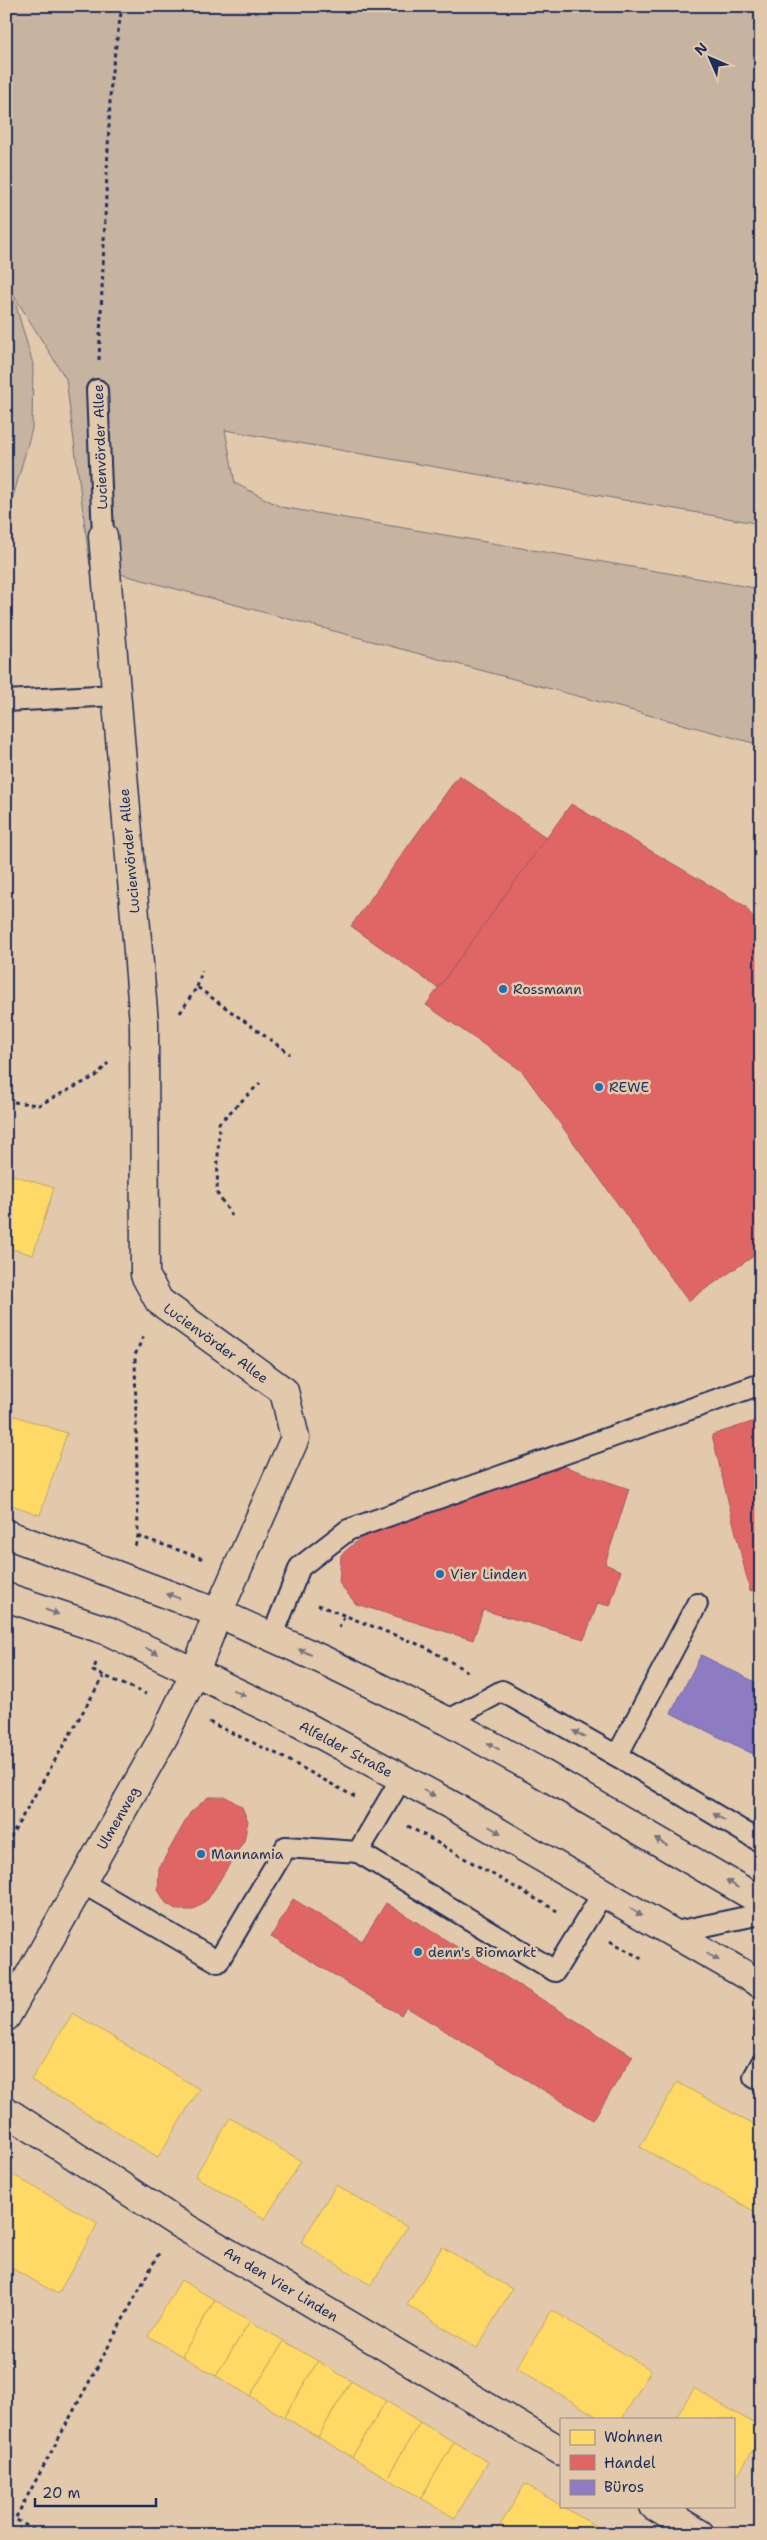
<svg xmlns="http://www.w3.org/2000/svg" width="767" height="2540" viewBox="0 0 767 2540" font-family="'Shantell Sans',sans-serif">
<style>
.green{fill:#c6b3a0;stroke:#70717f}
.homes{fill:#ffd966;stroke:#bba664}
.shops{fill:#e06666;stroke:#a55664}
.offices{fill:#8e7cc3;stroke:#6c65a5}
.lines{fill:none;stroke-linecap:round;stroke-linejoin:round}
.service-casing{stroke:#1b2f5e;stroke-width:24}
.minor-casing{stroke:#1b2f5e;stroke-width:31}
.primary-casing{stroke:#1b2f5e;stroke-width:31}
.path{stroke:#1b2f5e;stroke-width:3;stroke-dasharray:4 4;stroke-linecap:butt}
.service{stroke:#e3c9ab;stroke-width:20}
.minor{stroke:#e3c9ab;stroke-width:28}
.primary{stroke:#e3c9ab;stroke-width:28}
.oneway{fill:#757481}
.poi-dot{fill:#1f6fb2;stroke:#e3c9ab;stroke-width:2}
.labels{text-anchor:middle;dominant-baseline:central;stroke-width:5;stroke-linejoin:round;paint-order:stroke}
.street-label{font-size:14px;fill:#1b2f5e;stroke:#e3c9ab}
.poi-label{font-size:14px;fill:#1b2f5e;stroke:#e3c9ab;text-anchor:start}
</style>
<rect width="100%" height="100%" fill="#e3c9ab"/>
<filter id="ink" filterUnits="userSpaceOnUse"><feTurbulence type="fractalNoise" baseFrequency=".02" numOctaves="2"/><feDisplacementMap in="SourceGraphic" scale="10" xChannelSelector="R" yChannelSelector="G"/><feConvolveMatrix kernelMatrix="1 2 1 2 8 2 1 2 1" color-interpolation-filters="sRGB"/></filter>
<g filter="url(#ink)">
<g class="green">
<polygon points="6,6 761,6 761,524 225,430 235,483 281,507 761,589 761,745 90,566 66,379 6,283"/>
<polygon points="6,290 14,299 33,364 32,429 13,497 6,510"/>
</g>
<g class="homes">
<polygon points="6,1173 54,1188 33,1255 6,1247"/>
<polygon points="6,1413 67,1433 40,1515 6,1503"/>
<polygon points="73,2013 199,2089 158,2157 31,2080"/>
<polygon points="677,2082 761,2129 761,2215 640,2147"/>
<polygon points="230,2118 301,2161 265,2219 195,2176"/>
<polygon points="6,2171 98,2223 58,2294 6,2265"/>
<polygon points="336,2185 407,2227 371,2285 301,2243"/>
<polygon points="442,2247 512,2289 477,2348 407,2305"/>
<polygon points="181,2280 215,2300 182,2356 148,2336"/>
<polygon points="215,2300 250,2321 216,2376 182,2356"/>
<polygon points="552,2310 651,2370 622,2419 601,2419 517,2368"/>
<polygon points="250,2321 284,2341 250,2396 216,2376"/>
<polygon points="284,2341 318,2361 284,2417 250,2396"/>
<polygon points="318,2361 351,2381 318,2437 284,2417"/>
<polygon points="351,2381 386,2401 352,2457 318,2437"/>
<polygon points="694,2388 761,2428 761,2437 733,2482 733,2419 675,2419"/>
<polygon points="386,2401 420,2422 387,2478 352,2457"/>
<polygon points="420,2422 454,2442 421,2498 387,2478"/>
<polygon points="454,2442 488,2462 455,2518 421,2498"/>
<polygon points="525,2484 607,2533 607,2534 495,2534"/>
</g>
<g class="shops">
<polygon points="459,775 547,838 439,989 351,926"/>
<polygon points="571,804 745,906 761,929 761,1251 688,1301 522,1071 426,1005"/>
<polygon points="761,1419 761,1588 750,1591 712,1435"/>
<polygon points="563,1466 629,1489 605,1564 621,1571 610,1606 598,1603 584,1639 483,1610 473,1640 356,1604 339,1583 341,1555 363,1536"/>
<polygon points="208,1797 226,1797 242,1807 248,1821 244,1841 208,1899 193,1910 177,1910 166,1903 158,1890 159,1868 190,1813"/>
<polygon points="293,1899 362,1941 386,1903 633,2056 593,2120 406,2007 401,2015 271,1937"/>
</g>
<polygon class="offices" points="701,1655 761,1685 761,1758 671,1713"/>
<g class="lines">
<defs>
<g id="service">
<polyline points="97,390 103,536"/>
<polyline points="6,701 115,695"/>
<polyline points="272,1637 300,1567 348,1530 761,1384"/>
<polyline points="447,1721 502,1691 617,1756 761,1842"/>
<polyline points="617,1756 697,1604"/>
<polyline points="358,1852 555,1971 603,1893"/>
<polyline points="81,1882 218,1962 286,1847 358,1852 401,1779"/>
<polyline points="671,1933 761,1914"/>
<polyline points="761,2064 754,2077 761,2081"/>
</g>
<g id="minor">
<polyline points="6,2017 164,1736 195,1672 218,1613 295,1438 284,1391 159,1301 145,1275 144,1023 103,536"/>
<polyline points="6,2111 176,2222 561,2451"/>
<polyline points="654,2506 700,2534"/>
</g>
<g id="primary">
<polyline points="6,1534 218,1613 323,1660 447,1721 536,1770 761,1901"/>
<polyline points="6,1597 108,1631 296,1721 453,1806 761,1984"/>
</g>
</defs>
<use href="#service" class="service-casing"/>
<use href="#minor" class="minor-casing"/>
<use href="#primary" class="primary-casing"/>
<g class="path">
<polyline points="99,360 111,78 122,6"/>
<polyline points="197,987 202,971"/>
<polyline points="180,1013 197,987 290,1054"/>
<polyline points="6,1101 39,1105 96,1076 108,1063"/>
<polyline points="232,1216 217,1193 219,1123 260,1083"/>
<polyline points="138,1536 204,1559"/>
<polyline points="135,1546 138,1536 135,1355 144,1335"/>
<polyline points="318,1605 425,1647 470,1673"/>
<polyline points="339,1628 345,1615"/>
<polyline points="96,1663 93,1671 146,1694"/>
<polyline points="209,1722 279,1755 355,1797"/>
<polyline points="408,1826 557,1911"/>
<polyline points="6,1845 103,1677"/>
<polyline points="610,1941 642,1959"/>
<polyline points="753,2020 761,2024"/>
<polyline points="41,2534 15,2519 159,2253"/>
</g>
<use href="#service" class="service"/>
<use href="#minor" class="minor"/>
<use href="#primary" class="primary"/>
</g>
<defs><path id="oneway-solid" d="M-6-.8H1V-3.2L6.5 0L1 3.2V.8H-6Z" transform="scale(1.25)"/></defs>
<g class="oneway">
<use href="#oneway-solid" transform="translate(173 1596) rotate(-160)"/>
<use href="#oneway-solid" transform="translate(52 1612) rotate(19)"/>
<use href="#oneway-solid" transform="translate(152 1651) rotate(25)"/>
<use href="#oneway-solid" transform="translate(305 1652) rotate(-156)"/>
<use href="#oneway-solid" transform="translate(239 1693) rotate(26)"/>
<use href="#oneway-solid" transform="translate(579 1734) rotate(-151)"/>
<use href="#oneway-solid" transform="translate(493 1746) rotate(-152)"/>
<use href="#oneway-solid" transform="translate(429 1793) rotate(28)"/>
<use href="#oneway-solid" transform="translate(719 1817) rotate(-149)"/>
<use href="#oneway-solid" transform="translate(495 1830) rotate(30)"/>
<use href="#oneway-solid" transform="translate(661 1842) rotate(-150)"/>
<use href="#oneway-solid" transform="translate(732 1884) rotate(-149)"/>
<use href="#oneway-solid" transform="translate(636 1912) rotate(30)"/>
<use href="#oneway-solid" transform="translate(713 1957) rotate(30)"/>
</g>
</g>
<g class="poi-dot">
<circle cx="503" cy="989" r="5"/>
<circle cx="599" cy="1087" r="5"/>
<circle cx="440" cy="1574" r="5"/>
<circle cx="201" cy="1854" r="5"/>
<circle cx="418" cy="1952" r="5"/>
</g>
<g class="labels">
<g class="street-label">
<text transform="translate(100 447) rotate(-92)">Lucienvörder Allee</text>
<text transform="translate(129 851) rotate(-95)">Lucienvörder Allee</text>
<text transform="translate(216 1343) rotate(36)">Lucienvörder Allee</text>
<text transform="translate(346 1749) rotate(28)">Alfelder Straße</text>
<text transform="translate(118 1818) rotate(-60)">Ulmenweg</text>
<text transform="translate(281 2284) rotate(31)">An den Vier Linden</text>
</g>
<g class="poi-label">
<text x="513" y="989">Rossmann</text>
<text x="609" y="1087">REWE</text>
<text x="450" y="1574">Vier Linden</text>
<text x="211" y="1854">Mannamia</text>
<text x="428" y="1952">denn's Biomarkt</text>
</g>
</g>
<rect width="767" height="2540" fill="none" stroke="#e3c9ab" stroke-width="25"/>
<rect x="12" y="12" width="742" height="2515" fill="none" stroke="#1b2f5e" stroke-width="2" filter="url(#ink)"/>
<rect x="560" y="2418" width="175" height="90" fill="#e3c9ab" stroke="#938b8c"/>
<rect x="570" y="2430" width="25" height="15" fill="#ffd966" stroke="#938b8c"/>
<text x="604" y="2442" font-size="15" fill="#1b2f5e">Wohnen</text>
<rect x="570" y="2455" width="25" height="15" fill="#e06666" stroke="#938b8c"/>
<text x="604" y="2468" font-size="15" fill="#1b2f5e">Handel</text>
<rect x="570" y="2480" width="25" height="15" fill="#8e7cc3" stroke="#938b8c"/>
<text x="604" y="2492" font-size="15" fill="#1b2f5e">Büros</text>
<g transform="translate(710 58) rotate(315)" stroke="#e3c9ab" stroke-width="4" paint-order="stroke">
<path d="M0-4L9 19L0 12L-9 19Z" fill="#1b2f5e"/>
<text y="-8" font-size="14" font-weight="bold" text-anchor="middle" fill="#1b2f5e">N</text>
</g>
<path d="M35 2498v8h121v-8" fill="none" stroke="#1b2f5e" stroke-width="2.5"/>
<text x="42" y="2498" font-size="15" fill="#1b2f5e" stroke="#e3c9ab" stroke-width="4" paint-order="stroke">20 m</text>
</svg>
